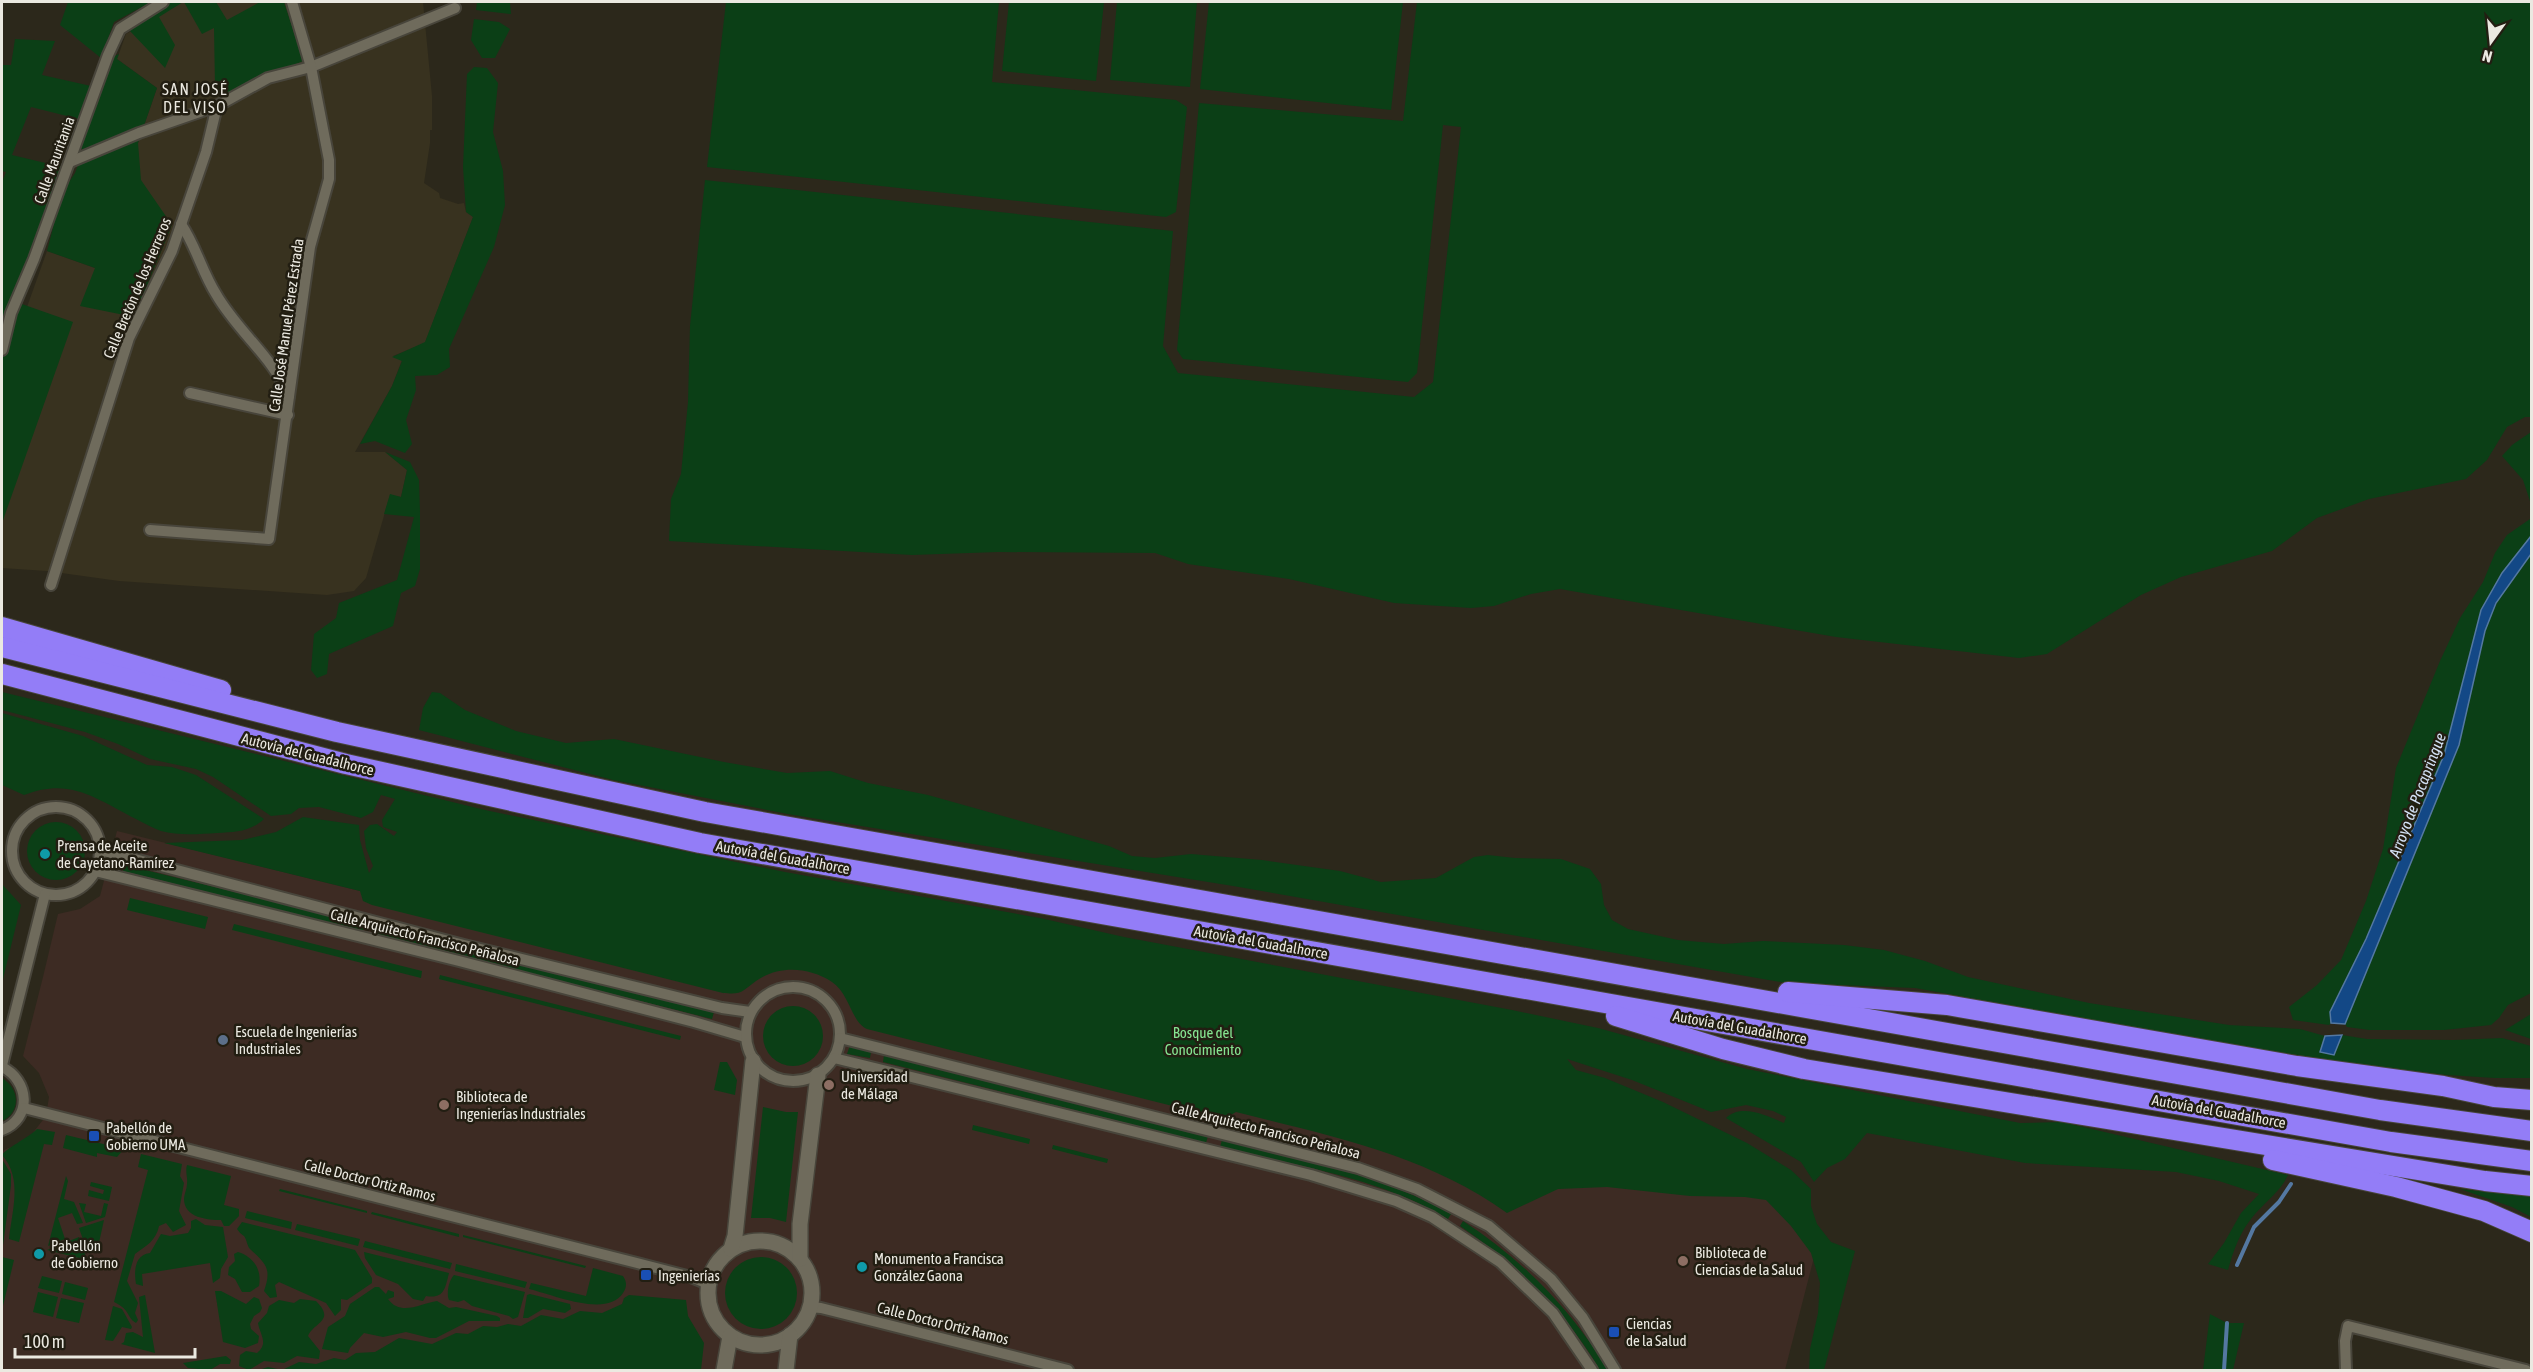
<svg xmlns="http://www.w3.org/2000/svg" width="2533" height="1372" viewBox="0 0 2533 1372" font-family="'Asap Condensed',sans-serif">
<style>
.built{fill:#38321f}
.education{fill:#3d2b23}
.green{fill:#0b3f16}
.water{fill:#134886;stroke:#5478a1;stroke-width:1.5}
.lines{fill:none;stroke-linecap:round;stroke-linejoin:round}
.stream{stroke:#5478a1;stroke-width:4}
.street-casing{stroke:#48453b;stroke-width:14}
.secondary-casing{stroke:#48453b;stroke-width:18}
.highway-casing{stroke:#48453b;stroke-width:22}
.street{stroke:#6f6b5c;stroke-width:10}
.secondary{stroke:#6f6b5c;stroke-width:15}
.highway{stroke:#937df7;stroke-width:20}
.culture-dot{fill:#0f9aa8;stroke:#221e12;stroke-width:2}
.service-dot{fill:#5c6f8a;stroke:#221e12;stroke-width:2}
.education-dot{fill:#8d6e63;stroke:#221e12;stroke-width:2}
.transit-dot{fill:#1a4fb4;stroke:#221e12;stroke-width:2}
.labels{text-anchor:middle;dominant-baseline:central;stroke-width:5;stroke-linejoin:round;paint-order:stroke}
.street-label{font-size:15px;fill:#ebe9e1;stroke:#221e12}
.poi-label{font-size:15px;fill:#ebe9e1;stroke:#221e12;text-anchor:start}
.park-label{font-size:15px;fill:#86e591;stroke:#221e12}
.neighbourhood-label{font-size:16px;letter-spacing:1.5px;fill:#ebe9e1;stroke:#221e12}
.water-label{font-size:16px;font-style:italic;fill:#d3e1f4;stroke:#221e12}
</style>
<rect width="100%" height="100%" fill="#2c281b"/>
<polygon class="built" points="183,2 423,2 432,96 432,130 430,130 430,143 424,183 439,193 440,198 458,204 464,203 466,212 473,217 425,343 393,356 402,360 392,386 355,452 385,452 407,470 401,497 390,495 366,578 354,591 327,595 119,581 47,571 2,568 2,377 47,251 95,268 157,88 117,59 126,34"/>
<polygon class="education" points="117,831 360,891 383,848 1566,1059 1576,1070 1820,1234 1785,1370 2,1370 2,1155 4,1150 23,1142 32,1134 46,1116 49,1097 39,1073 23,1056 43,977 58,914 80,909 100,896"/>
<g class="green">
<polygon points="68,2 151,2 114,22 101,58 60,25"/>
<polygon points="171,2 183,2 159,17 175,45 165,68 130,31 130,25"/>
<polygon points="184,2 216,2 227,20 260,2 284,2 303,61 223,96 215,86 214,28 202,34"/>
<polygon points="477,2 510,2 511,14 476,10"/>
<polygon points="726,2 999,2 992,82 1176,100 1187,107 1176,212 1166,217 707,167"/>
<polygon points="1009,2 1104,2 1096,81 1002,71"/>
<polygon points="1117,2 1197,2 1190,87 1110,80"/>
<polygon points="1209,2 1403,2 1391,110 1200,89"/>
<polygon points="1417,2 2531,2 2531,417 2525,417 2507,427 2487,460 2466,479 2369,499 2317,518 2272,551 2181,577 2141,595 2047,654 2019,658 1836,637 1560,589 1531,594 1494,606 1471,608 1394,603 1289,579 1188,564 1155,553 998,552 912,555 669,541 671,499 681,474 688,402 690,326 705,180 1173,231 1163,346 1178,373 1414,397 1433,382 1461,127 1443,125 1417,373 1408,382 1183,359 1177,350 1199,103 1403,121"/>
<polygon points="474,19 499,22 510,29 495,58 482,58 471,40"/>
<polygon points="15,39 55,41 42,75 91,86 79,119 31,107 12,155 62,167 2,333 2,182 6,172 2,171 2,65 11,65"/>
<polygon points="119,54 117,59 157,88 138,143 141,180 172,225 134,317 80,306 95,268 47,251 62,193 75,173 83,151 81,148 112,57"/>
<polygon points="474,67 487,68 498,83 493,132 503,171 505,205 494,247 449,349 450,367 437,375 415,376 416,390 406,420 412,444 405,453 375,441 360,444 392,386 402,361 392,357 425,342 473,217 466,212 463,167 467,74"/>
<polygon points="19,303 73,322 2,523 2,360"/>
<polygon points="2531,432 2531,536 2481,610 2444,755 2366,939 2330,1012 2331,1023 2329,1025 2293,1020 2289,1007 2317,985 2341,960 2366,901 2383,849 2396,768 2440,661 2460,618 2483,582 2495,553 2507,535 2530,519 2530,501 2523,480 2502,456 2512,445"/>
<polygon points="385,452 410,462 419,480 420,512 420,569 415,586 401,593 393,626 329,654 327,674 317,678 311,670 314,634 336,618 339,603 397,580 414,517 384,514 390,494 401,497 407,470"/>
<polygon points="2531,554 2531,993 2508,1005 2499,1018 2491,1025 2444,1030 2369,1030 2347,1027 2345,1024 2349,1013 2459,745 2485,631 2496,603"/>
<path d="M2,692L485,810L785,872L1040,918L1124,937L1512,1010L1598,1028L1747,1069L2020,1123L2062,1122L2288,1175C2280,1193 2263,1203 2251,1219C2239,1234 2233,1252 2228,1270L2208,1264L2224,1243L2241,1213L2259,1194L2219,1181L2176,1172L2025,1163L1867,1133L1845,1159L1827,1168L1814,1182L1801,1162L1726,1118C1742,1103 1767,1116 1784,1123L1786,1117L1773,1111L1746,1105L1711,1112L1632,1080L1567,1059L1576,1070L1605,1078L1663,1102L1747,1143L1791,1170L1811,1189V1206L1817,1224L1831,1242L1855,1251L1824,1370H1809L1810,1349L1818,1313L1820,1283L1811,1253L1791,1226L1766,1200L1745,1197L1690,1196L1607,1187L1558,1189L1507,1213C1424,1154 1333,1137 1236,1112L1224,1119L867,1029C851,1022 850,994 832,982C809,967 779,965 756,981C742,991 743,995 723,993L372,905L363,901L360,891L164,843L242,840L276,832L303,817L359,825L360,840L369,873L373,866L366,848L364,831L370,825L377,824L394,836L397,832L383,827L382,820L395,799L381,795L373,812L361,818L319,807L299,808L291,814L271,816L213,777L196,769L150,759L118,744L85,732L2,710Z"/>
<polygon points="432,692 440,693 465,710 516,731 566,743 614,739 724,762 787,773 830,771 868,783 928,795 1109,846 1132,856 1155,858 1191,854 1262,860 1340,871 1381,882 1436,878 1474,857 1488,855 1515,858 1561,859 1590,869 1601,884 1604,905 1612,920 1628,929 1678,940 1724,944 1763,941 1844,945 1884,950 1925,961 1968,977 2089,1003 2229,1025 2300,1029 2325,1036 2320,1052 2334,1055 2342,1035 2367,1039 2454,1040 2502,1038 2531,1046 2531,1078 2495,1078 2447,1075 2338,1061 2225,1044 1915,988 1786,983 1233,886 793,815 613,780 419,730 423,708"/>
<path d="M2,713L83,736L147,765L172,767L196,775L264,819C250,832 235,832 217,833C199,834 179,836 161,831C153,828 144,823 136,819C95,798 70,777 24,795L2,785Z"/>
<circle cx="56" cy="851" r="29"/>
<polygon points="125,865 365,924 363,931 123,871"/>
<polygon points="2,884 21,905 2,983"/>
<polygon points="130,898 208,917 205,929 127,910"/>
<polygon points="234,924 422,971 421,978 232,930"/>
<polygon points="379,928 714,1012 712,1019 377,935"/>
<polygon points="440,975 681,1036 680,1040 439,979"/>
<circle cx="793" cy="1036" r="30"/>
<polygon points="2531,1014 2531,1039 2505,1030"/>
<polygon points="850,1045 871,1052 870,1058 847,1054"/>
<polygon points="884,1055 1208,1136 1206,1143 883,1062"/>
<polygon points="720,1062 727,1062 737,1080 735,1095 714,1090"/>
<path d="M2,1078C20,1089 21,1112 2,1121Z"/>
<polygon points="763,1107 786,1112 798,1112 786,1222 770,1218 751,1218"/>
<polygon points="973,1125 1030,1139 1029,1144 972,1130"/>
<path d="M37,1129L55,1132L52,1145L44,1144L19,1242L9,1239C12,1211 23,1178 2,1155C5,1149 28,1138 37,1129Z"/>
<polygon points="66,1135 124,1149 117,1157 97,1153 97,1157 63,1148"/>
<path d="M1222,1140C1299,1160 1381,1174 1451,1214L1448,1219C1380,1178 1297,1166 1220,1147Z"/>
<polygon points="1053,1145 1108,1159 1107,1163 1052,1149"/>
<path d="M141,1154L182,1164L180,1176L184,1183L179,1211L186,1225L173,1232L166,1223L159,1226C156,1241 146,1246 135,1254L127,1281L138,1303L135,1313L138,1320L136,1323C126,1317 131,1310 114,1302L148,1170L138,1167Z"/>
<polygon points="2,1159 11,1174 11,1185 2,1253"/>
<path d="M187,1165L231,1176L224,1205L239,1209V1216L229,1226H224L221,1220C208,1220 184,1218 184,1199C184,1194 187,1189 187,1184C188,1178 185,1172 187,1165Z"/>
<polygon points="66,1176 68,1181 64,1199 74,1202 83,1223 77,1224 72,1213 58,1218 65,1239 48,1246"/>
<polygon points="91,1182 112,1187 109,1201 88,1196 89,1190 103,1194 104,1190 90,1186"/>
<polygon points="280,1189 367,1211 367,1213 279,1191"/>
<polygon points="2460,1189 2531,1196 2531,1217 2512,1207"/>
<polygon points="79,1203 86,1204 84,1212 101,1216 104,1203 108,1204 105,1217 86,1223"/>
<polygon points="247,1211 292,1222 291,1229 245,1218"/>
<polygon points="372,1212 459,1234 459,1237 371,1214"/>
<path d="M196,1219L205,1225L223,1227L228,1257L221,1269L220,1278L213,1283L210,1263L142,1274L143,1286L136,1284C134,1272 134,1255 150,1253L161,1234L170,1236L188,1233L191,1228V1221Z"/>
<polygon points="104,1220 98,1247 87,1251 79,1228"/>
<path d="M1463,1221C1523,1260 1571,1309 1608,1370H1600C1565,1311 1518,1265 1460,1226Z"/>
<path d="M242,1222L355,1250L372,1278V1283L347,1300L341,1299V1310L335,1316L326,1303L279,1282L275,1285L277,1297L270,1298L264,1291C272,1268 266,1264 250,1249C247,1246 247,1240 244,1236C241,1234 239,1232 237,1229Z"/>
<polygon points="297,1224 360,1239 358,1246 295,1230"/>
<polygon points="463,1235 586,1266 585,1268 463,1237"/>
<polygon points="79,1237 87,1260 47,1250"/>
<polygon points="365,1241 452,1263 450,1269 363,1247"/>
<path d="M238,1252C254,1257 262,1270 259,1286L250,1292H242L235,1279L228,1275L229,1267L235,1261L234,1254Z"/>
<path d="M364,1252L449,1273C445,1289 444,1299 426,1296L423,1301L413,1299L398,1284L376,1275L365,1258Z"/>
<circle cx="761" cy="1293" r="36"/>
<polygon points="2,1257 14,1260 2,1310"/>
<polygon points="456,1264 527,1282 525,1288 455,1271"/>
<path d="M593,1268L623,1276C627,1282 627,1287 623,1293C607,1318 554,1295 529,1289L531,1283L586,1296Z"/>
<path d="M454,1275L525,1292L518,1317L513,1319L509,1316L472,1306L464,1300L458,1302L449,1300C446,1293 449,1280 454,1275Z"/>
<polygon points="42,1276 62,1281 59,1293 38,1288"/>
<polygon points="65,1282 88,1288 85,1300 62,1294"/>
<path d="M375,1287H379L386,1294L388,1290L394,1292V1297L388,1299C401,1317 421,1303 437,1301L449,1308L456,1307L497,1316L500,1318V1321H469L436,1338H430L406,1332L383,1337L364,1333L350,1348L348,1353L322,1349L328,1327L345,1316L350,1304Z"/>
<polygon points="215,1291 221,1291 246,1304 254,1297 259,1299 262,1308 260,1312 254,1316 250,1324 251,1329 259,1336 258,1343 245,1348 223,1342"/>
<polygon points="38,1292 58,1297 53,1317 33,1312"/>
<polygon points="530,1294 570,1304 571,1309 565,1313 543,1309 528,1318 523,1318 527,1295"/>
<polygon points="145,1295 155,1353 121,1344 124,1342 126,1333 133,1332 143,1337 139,1297"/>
<polygon points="629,1295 686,1300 688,1316 704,1343 701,1370 259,1370 268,1367 282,1370 299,1362 316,1364 334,1358 345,1360 356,1353 375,1352 399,1338 432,1344 456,1333 468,1334 483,1326 497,1327 508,1324 521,1326 541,1315 563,1319 580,1311 602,1313 622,1304 624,1298"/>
<polygon points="61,1298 84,1303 79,1323 56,1318"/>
<path d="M300,1299L316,1301C336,1321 314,1322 308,1336L320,1351L319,1359L297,1356L284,1363L264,1361L249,1370L239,1366L240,1355L246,1351L257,1353C269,1343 260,1335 258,1323L267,1313L269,1306L279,1300L294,1303Z"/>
<polygon points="113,1306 122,1309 132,1327 131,1329 122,1327 113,1341 105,1340"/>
<polygon points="2210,1314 2227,1323 2244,1323 2233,1370 2203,1370"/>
<polygon points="226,1356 231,1360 230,1364 220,1364 210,1370 188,1368 183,1363"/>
</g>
<g class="water">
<polygon points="2531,536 2531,554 2496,603 2485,631 2459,745 2345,1024 2331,1023 2330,1012 2366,939 2444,755 2481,610 2502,573"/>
<polygon points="2342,1035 2334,1055 2320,1052 2325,1036"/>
</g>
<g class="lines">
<g class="stream">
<polyline points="2237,1265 2254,1227 2279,1202 2291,1184"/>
<polyline points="2224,1370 2227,1323"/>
</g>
<defs>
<g id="street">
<polyline points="70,162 139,133 217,106 268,78 311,67 455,8"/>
<path d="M181,224C196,246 202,272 216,294C237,331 273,357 289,396"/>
<polyline points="2,350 11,313 34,259 108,55 120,29 163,2"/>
<polyline points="190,393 288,415"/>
<polyline points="150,530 269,539 310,247 329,179 329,160 311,67 292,2"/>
<polyline points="51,585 129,338 172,251 206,152 217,106"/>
<circle cx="56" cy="851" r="44"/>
<polyline points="100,850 464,945 722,1008 750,1012"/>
<polyline points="95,871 459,961 694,1022 745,1037"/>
<circle cx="793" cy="1034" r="47"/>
<polyline points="840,1038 1358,1168 1417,1189 1489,1226 1551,1279 1583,1318 1615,1370"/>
<polyline points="834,1058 1311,1175 1396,1201 1432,1217 1500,1262 1553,1313 1592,1370"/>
<polyline points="2,1065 45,894"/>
<path d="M2,1067C29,1080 33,1118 2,1130"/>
<polyline points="24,1108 637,1263 691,1277 708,1284"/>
<polyline points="810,1307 821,1308 1068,1370"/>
<polyline points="2346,1370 2345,1341 2348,1326 2526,1370"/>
</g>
<g id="secondary">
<circle cx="760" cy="1293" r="52"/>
<polyline points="731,1249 735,1236 753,1061"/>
<polyline points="800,1259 800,1224 818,1075"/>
<polyline points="724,1370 730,1336"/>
<polyline points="786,1370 790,1335"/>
</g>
<g id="highway">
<polyline points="2,627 221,690"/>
<polyline points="2,647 337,732 705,812 2380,1110 2532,1131"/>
<polyline points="2,674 346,764 700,843 2391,1142 2532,1161"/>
<polyline points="1788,992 1947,1005 2297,1066 2443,1086 2494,1097 2532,1100"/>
<polyline points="1616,1016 1723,1049 1804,1069 2485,1181 2532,1186"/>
<polyline points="2273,1160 2396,1187 2484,1211 2532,1232"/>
</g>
</defs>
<use href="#street" class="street-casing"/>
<use href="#secondary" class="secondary-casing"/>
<use href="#highway" class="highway-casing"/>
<use href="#street" class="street"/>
<use href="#secondary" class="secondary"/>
<use href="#highway" class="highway"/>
</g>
<g class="culture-dot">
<circle cx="45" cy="854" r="6"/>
<circle cx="39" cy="1254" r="6"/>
<circle cx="862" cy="1267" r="6"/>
</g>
<circle class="service-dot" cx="223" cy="1040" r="6"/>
<g class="education-dot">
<circle cx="829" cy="1085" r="6"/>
<circle cx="444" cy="1105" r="6"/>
<circle cx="1683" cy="1261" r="6"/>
</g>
<g class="transit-dot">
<rect x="88" y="1130" width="12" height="12" rx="3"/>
<rect x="640" y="1269" width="12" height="12" rx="3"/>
<rect x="1608" y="1326" width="12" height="12" rx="3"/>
</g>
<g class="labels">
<g class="street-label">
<text transform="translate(54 160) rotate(-70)">Calle Mauritania</text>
<text transform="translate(137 288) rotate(-67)">Calle Bretón de los Herreros</text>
<text transform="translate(286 325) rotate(-82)">Calle José Manuel Pérez Estrada</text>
<text transform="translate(308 754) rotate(14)">Autovía del Guadalhorce</text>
<text transform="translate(783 857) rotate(10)">Autovía del Guadalhorce</text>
<text transform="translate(425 937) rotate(14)">Calle Arquitecto Francisco Peñalosa</text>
<text transform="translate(1261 942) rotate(10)">Autovía del Guadalhorce</text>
<text transform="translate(1740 1027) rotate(10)">Autovía del Guadalhorce</text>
<text transform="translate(2219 1111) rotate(10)">Autovía del Guadalhorce</text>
<text transform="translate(1266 1130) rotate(14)">Calle Arquitecto Francisco Peñalosa</text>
<text transform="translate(370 1180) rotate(14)">Calle Doctor Ortiz Ramos</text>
<text transform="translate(943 1323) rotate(14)">Calle Doctor Ortiz Ramos</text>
</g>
<g class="poi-label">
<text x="57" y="845">Prensa de Aceite<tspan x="57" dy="17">de Cayetano-Ramírez</tspan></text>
<text x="235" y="1031">Escuela de Ingenierías<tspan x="235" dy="17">Industriales</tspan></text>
<text x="841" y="1076">Universidad<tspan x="841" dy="17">de Málaga</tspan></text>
<text x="456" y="1096">Biblioteca de<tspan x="456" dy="17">Ingenierías Industriales</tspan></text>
<text x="106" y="1127">Pabellón de<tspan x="106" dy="17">Gobierno UMA</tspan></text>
<text x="51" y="1245">Pabellón<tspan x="51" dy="17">de Gobierno</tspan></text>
<text x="1695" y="1252">Biblioteca de<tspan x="1695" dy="17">Ciencias de la Salud</tspan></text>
<text x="874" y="1258">Monumento a Francisca<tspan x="874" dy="17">González Gaona</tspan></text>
<text x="658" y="1275">Ingenierías</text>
<text x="1626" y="1323">Ciencias<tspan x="1626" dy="17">de la Salud</tspan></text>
</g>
<g class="park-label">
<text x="1203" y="1032">Bosque del<tspan x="1203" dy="17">Conocimiento</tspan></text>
</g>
<g class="neighbourhood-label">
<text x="195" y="89">SAN JOSÉ<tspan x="195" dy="18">DEL VISO</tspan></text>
</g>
<g class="water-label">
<text transform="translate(2417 795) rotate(-69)">Arroyo de Pocapringue</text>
</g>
</g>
<rect width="2533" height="1372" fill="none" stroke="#ebe9e1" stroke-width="6"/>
<g transform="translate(2491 42) rotate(195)" stroke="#221e12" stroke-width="4.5" paint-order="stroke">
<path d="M0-4.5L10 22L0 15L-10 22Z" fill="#ebe9e1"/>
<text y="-9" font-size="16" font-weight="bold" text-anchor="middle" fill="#ebe9e1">N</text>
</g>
<path d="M15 1348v9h180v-9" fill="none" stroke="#ebe9e1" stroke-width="3"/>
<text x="24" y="1348" font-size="18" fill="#ebe9e1" stroke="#221e12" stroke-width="4.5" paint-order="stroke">100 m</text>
</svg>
